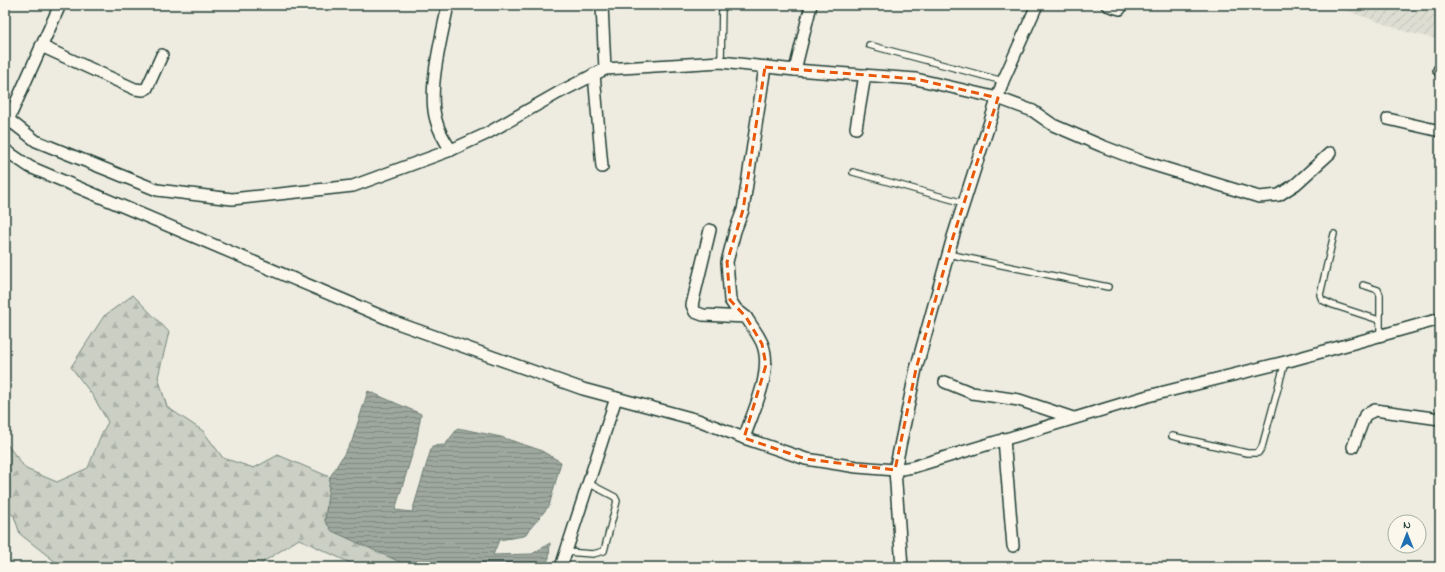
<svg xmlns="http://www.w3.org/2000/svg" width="1445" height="572" viewBox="0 0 1445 572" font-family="'Indie Flower',sans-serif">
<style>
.industrial{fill:url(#industrial-furrows)}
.forest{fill:url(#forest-firs);stroke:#75867c}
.water{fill:url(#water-rules);stroke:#6c7d74}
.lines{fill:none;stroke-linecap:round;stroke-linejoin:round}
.service-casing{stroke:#1f3d34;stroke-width:8}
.minor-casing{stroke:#1f3d34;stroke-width:14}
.service{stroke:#fbf7ec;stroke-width:5.5}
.minor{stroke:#fbf7ec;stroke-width:11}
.marked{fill:none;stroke:#e8590c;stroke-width:3;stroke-dasharray:8 5;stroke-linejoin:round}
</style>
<defs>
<pattern id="industrial-furrows" width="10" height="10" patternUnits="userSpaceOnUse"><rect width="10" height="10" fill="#ddddd2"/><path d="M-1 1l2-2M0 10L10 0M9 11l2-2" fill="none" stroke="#bdbfb5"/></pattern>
<pattern id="forest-firs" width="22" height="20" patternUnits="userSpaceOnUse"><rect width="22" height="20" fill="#cbcfc4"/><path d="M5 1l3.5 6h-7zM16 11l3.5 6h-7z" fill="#aeb3a9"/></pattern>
<pattern id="water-rules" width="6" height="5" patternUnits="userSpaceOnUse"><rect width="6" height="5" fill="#9fa89f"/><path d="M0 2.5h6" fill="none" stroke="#818a82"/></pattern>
</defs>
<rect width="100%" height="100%" fill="#eeece1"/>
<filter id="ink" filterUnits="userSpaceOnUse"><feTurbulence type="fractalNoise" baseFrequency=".025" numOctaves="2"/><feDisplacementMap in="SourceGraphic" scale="8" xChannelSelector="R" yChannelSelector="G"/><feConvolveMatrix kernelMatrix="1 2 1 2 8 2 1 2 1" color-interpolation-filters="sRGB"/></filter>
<g filter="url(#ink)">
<polygon class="industrial" points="1331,5 1440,5 1440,40 1407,32"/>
<polygon class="forest" points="133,295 169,332 158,377 167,407 203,431 223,458 254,468 278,455 330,477 325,521 374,549 411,567 359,567 299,539 263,562 259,567 62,567 20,534 14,516 5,509 5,442 26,469 57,482 88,468 101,435 108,422 93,396 71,367 104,316"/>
<polygon class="water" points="368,391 421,414 416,442 395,510 412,512 432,446 445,445 458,428 501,437 540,450 561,462 549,506 524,536 499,540 493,555 532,554 550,543 549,558 544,567 411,567 332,531 325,521 330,477 352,441"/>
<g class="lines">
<defs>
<g id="service">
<polyline points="869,45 1003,81"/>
<polyline points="721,62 722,5"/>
<polyline points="853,172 964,203"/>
<polyline points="1334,234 1320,295 1322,300 1333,305 1379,320"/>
<polyline points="948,254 1108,287"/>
<polyline points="1363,285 1378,290 1380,295 1380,336"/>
<polyline points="1172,436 1247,453 1258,453 1262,447 1285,362"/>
<polyline points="566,552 593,554 604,551 617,501 615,497 588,483"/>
</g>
<g id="minor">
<path d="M448,5C442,36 427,90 436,120C439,132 444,140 451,150"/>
<polyline points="602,5 605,69"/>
<polyline points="1107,5 1120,9"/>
<polyline points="41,46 135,89 143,90 147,88 162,55"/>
<polyline points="795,70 811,5"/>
<polyline points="1439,70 1440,70"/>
<polyline points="594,74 602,167"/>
<polyline points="1388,119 1440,131"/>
<polyline points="9,120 36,141 157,190 232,199 353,186 451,150 486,134 558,93 605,69 721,62 795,70 916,79 998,98 1033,111 1053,125 1102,146 1141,161 1259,197 1279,195 1296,184 1330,153"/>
<polyline points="5,127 60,5"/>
<polyline points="856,128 865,75"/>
<polyline points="5,150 30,167 400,324 583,389 698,420 744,438 806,459 857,467 895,470 913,467 1148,396 1285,362 1440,319"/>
<path d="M710,230L692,305L695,312L703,315L746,317C751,325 758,334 762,343C774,371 753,411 744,438"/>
<polyline points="746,317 736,309 730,300 727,262 735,231 743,210 765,67"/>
<polyline points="945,382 972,393 1019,400 1073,418"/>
<polyline points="1004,439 1013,546"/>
<polyline points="1353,447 1365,415 1375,410 1440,419"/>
<polyline points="561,567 616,398"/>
<polyline points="902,567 895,470 916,369 953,237 1003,81 1037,5"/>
</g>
</defs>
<use href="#service" class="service-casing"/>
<use href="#minor" class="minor-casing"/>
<use href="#service" class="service"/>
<use href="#minor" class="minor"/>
</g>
</g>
<path class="marked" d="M765,67L916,79L998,98L953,237L916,369L895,470L806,459L744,438L766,365L762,344L746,317L730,300L727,262L743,210Z"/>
<rect width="1445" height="572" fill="none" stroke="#fbf7ec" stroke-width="20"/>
<rect x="10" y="10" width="1425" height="552" fill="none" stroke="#1f3d34" stroke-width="1.5" filter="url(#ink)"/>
<g transform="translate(1407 534)"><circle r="19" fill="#fbf7ec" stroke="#a3ada2"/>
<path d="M0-3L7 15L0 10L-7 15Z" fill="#1f6fb2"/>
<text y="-6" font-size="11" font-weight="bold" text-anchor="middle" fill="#1f3d34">N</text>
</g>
</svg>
